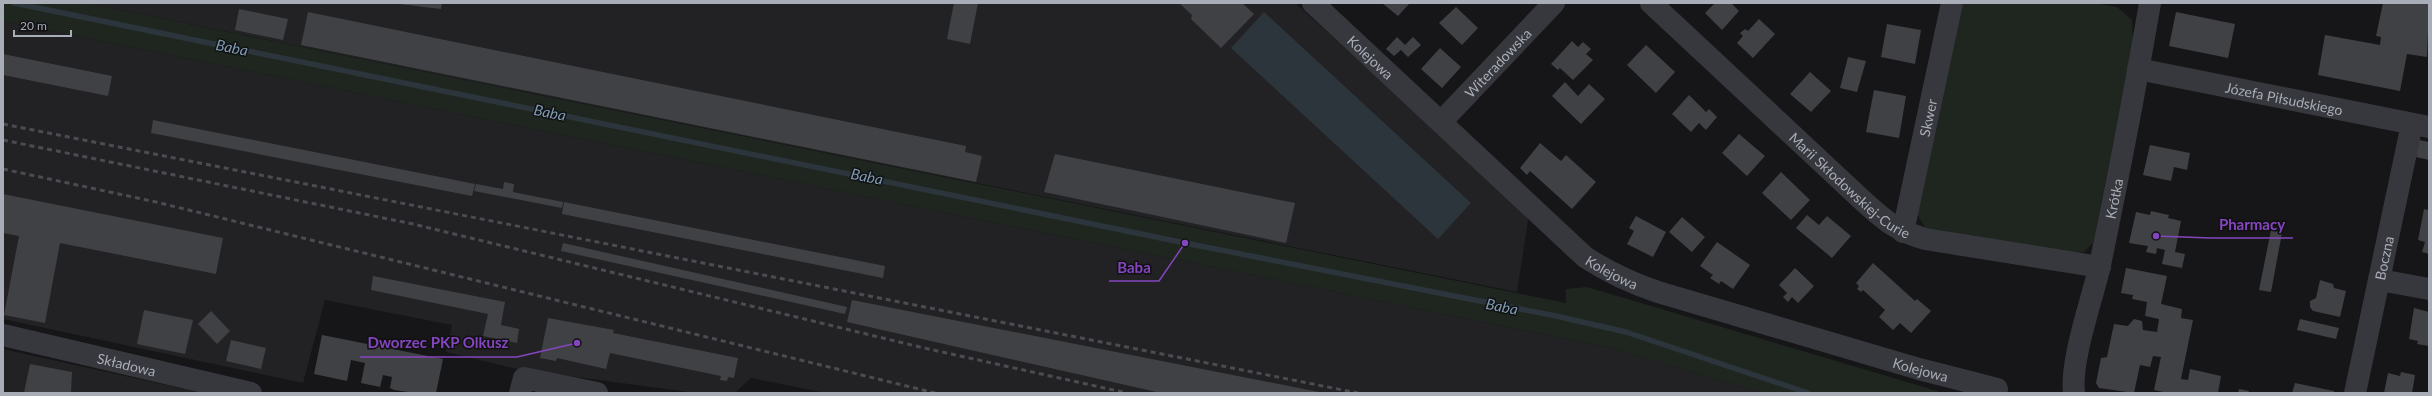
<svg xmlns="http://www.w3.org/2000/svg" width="2432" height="396" viewBox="0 0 2432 396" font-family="Lato,sans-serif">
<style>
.built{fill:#222225}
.green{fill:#1e261f}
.water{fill:#2c353c}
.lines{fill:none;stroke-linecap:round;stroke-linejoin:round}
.stream{stroke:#2c353c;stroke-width:5.5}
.building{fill:#404145}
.street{stroke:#37383d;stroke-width:22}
.rail{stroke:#4a4c52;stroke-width:3;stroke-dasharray:5 4;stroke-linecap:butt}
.labels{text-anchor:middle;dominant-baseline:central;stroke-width:3;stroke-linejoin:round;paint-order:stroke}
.street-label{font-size:14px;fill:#a8adb8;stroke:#111113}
.water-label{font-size:15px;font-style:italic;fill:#7f9bb3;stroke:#111113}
.leader{fill:none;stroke:#8446be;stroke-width:1.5}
.callout-dot{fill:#8446be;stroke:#111113;stroke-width:1.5}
.callout-label{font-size:15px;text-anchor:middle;font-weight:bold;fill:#8446be;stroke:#111113;stroke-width:3;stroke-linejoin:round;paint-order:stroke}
</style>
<rect width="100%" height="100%" fill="#161618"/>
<g class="built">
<polygon points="85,3 1295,3 1529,214 1517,292"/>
<polygon points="3,21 1612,348 1763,393 826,393 751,378 735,393 696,393 517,369 446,352 452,325 325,300 303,383 3,319"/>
<polygon points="3,349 202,393 3,393"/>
</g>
<g class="green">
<polygon points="3,3 85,3 1566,303 1566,289 1587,287 1944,393 1763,393 1612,348 3,21"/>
<polygon points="1960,3 2094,3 2117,7 2132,20 2133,44 2093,243 2084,252 2064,252 1926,229 1917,214"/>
</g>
<polygon class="water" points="1264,12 1471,203 1438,239 1231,48"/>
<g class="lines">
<polyline class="stream" points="14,3 1185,243 1556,316 1626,332 1808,393"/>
</g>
<g class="building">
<polygon points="391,3 442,3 441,9"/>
<polygon points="954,3 978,3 970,44 947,39"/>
<polygon points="1179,3 1242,3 1254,14 1221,48 1191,19 1192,15"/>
<polygon points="1382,3 1410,3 1398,16"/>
<polygon points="1715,3 1731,3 1739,11 1722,30 1705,13"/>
<polygon points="2383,3 2429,3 2427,57 2407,54 2400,91 2318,75 2325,35 2380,45 2381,37 2376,36"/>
<polygon points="1456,7 1478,28 1462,45 1439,23"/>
<polygon points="239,9 288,19 283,40 235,30"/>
<polygon points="308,12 966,146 965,152 982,156 976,182 301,45"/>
<polygon points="2176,12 2235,24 2228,58 2169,46"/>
<polygon points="1759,19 1775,34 1753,58 1737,43 1743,36 1740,33 1745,29 1748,31"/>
<polygon points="1887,24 1921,30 1915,64 1881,57"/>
<polygon points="1397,37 1405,45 1413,37 1421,45 1408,57 1401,50 1394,56 1386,49"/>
<polygon points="1572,41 1578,47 1583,42 1591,49 1586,54 1593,60 1573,80 1560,68 1558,70 1551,64"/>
<polygon points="1646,45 1675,72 1656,93 1627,65"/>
<polygon points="1440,48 1461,67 1442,88 1421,69"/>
<polygon points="3,54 112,76 108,96 3,75"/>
<polygon points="1848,57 1866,61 1857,92 1840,88"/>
<polygon points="1810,72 1831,91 1811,112 1790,94"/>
<polygon points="1565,82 1578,96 1589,84 1605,99 1581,124 1552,96"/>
<polygon points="1874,90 1906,96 1899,138 1866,132"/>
<polygon points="1689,95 1706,112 1709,109 1717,117 1706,130 1699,123 1691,132 1672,114"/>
<polygon points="153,120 475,184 472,196 151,133"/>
<polygon points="1739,134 1765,156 1747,176 1722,153"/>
<polygon points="2419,140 2429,142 2429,160 2416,157"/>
<polygon points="1540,143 1561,161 1566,155 1596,182 1572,209 1530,171 1527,175 1520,168"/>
<polygon points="2150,145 2190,153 2187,170 2174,167 2171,181 2143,175"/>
<polygon points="1055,154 1295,203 1286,243 1044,192"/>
<polygon points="1781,172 1810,200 1791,220 1762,193"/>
<polygon points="504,182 514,184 513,192 563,202 562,208 474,191 476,184 503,189"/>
<polygon points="3,194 223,238 216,274 60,243 45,323 4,315 19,236 3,233"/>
<polygon points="564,202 885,266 883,278 562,214"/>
<polygon points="2424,209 2429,210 2429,254 2422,252 2425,242 2418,240"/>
<polygon points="2151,211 2169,215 2168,218 2181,221 2175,252 2185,254 2182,268 2162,264 2165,250 2157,248 2156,254 2146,252 2148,246 2129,243 2136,212 2150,215"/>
<polygon points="1807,215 1819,225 1827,216 1851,236 1832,258 1796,228"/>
<polygon points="1636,216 1666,232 1653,257 1627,244 1634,231 1629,228"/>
<polygon points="1682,217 1705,237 1692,252 1669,232"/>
<polygon points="2271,230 2282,233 2271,292 2259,290"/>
<polygon points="1717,242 1750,265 1733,289 1721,281 1719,284 1710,278 1713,275 1700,266"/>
<polygon points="563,243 847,307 845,314 561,251"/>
<polygon points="1873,263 1915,301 1917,299 1931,311 1911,333 1900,323 1893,330 1879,317 1885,310 1863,290 1861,292 1857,289 1859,286 1856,283"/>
<polygon points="1795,268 1814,286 1798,303 1792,297 1788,302 1783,297 1787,293 1779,285"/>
<polygon points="2126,268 2167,276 2161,304 2182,309 2181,318 2193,320 2181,379 2188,380 2190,369 2221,376 2218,393 2168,393 2154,390 2161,357 2153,356 2150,367 2140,365 2134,393 2099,388 2096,383 2101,358 2107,357 2114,324 2128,326 2134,319 2142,321 2143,330 2157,332 2159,319 2145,316 2147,302 2132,299 2133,295 2121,293"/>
<polygon points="373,276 505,302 501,325 519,329 517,343 483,336 488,314 371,290"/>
<polygon points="2320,280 2333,284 2334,288 2346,291 2340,317 2313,311 2310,307 2310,301 2316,298"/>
<polygon points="852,300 1319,392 1319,393 1161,393 847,322"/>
<polygon points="2414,308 2429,312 2429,346 2417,344 2418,341 2409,339"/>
<polygon points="144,310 193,320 185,354 137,344"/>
<polygon points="211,311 230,331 217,344 198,324"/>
<polygon points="548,318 614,330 613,333 738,358 734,378 728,377 727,381 720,380 721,376 610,353 606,369 557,358 556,361 540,358"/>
<polygon points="2300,319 2339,328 2336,339 2297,330"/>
<polygon points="322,335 443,359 436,393 415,393 394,390 390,388 392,377 383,375 380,387 361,383 365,363 351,360 347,381 314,374"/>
<polygon points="231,340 266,348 261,369 226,361"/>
<polygon points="30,364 72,372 71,393 24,393"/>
<polygon points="2401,372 2415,375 2412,393 2384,393 2388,373 2400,376"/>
<polygon points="2295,383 2334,391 2334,393 2292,393"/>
<polygon points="2239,389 2249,391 2248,393 2238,393"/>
</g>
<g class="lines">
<g class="street">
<path id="s1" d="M1313,3L1585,257C1608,272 1631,283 1658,292L1919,369L1997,389"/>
<path id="s2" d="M1651,3L1861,199C1884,220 1895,230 1925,239L2100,267"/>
<path id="s3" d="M2138,69L2429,127"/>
<path id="s4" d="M1441,122L1554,3"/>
<path id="s5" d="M1903,232L1952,3"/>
<polyline points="2380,280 2429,289"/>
<path id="s6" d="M3,335L251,393"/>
<polyline points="520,393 524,378 597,393"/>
<path id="s7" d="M2074,393C2070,361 2092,300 2100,265C2118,178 2135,91 2150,3"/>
<path id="s8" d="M2355,393L2412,124"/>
</g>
<g class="rail">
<polyline points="3,124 1358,393"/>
<polyline points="3,140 413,224 924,348 1127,393"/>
<polyline points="3,169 156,202 935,393"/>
</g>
</g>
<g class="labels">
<g class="street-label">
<text stroke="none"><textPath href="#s1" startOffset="79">Kolejowa</textPath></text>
<text stroke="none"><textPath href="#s4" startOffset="82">Witeradowska</textPath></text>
<text stroke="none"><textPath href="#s3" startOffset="149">Józefa Piłsudskiego</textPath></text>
<text stroke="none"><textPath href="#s5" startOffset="117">Skwer</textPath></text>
<text stroke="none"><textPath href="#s2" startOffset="270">Marii Skłodowskiej-Curie</textPath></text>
<text stroke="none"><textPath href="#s7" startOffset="199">Krótka</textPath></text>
<text stroke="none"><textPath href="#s8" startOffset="138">Boczna</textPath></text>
<text stroke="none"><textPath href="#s1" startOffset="403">Kolejowa</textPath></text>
<text stroke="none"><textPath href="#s6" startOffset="127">Składowa</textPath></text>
<text stroke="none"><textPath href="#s1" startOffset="727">Kolejowa</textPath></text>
</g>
<g class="water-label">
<text transform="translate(232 47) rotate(11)">Baba</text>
<text transform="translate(550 112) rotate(11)">Baba</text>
<text transform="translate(867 176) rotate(11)">Baba</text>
<text transform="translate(1502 306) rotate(11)">Baba</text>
</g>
</g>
<path class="leader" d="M2156 236L2211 238H2293M1185 243L1159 281H1109M577 343L517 357H360"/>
<g class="callout-dot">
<circle cx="2156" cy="236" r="4"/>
<circle cx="1185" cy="243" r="4"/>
<circle cx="577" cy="343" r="4"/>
</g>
<g class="callout-label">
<text x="2252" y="230">Pharmacy</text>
<text x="1134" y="273">Baba</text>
<text x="438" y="348">Dworzec PKP Olkusz</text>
</g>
<rect width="2432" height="396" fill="none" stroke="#a8adb8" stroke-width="8"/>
<path d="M14 30v6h57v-6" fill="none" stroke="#a8adb8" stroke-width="2"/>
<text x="20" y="30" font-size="12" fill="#a8adb8" stroke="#111113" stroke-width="3" paint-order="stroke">20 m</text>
</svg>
